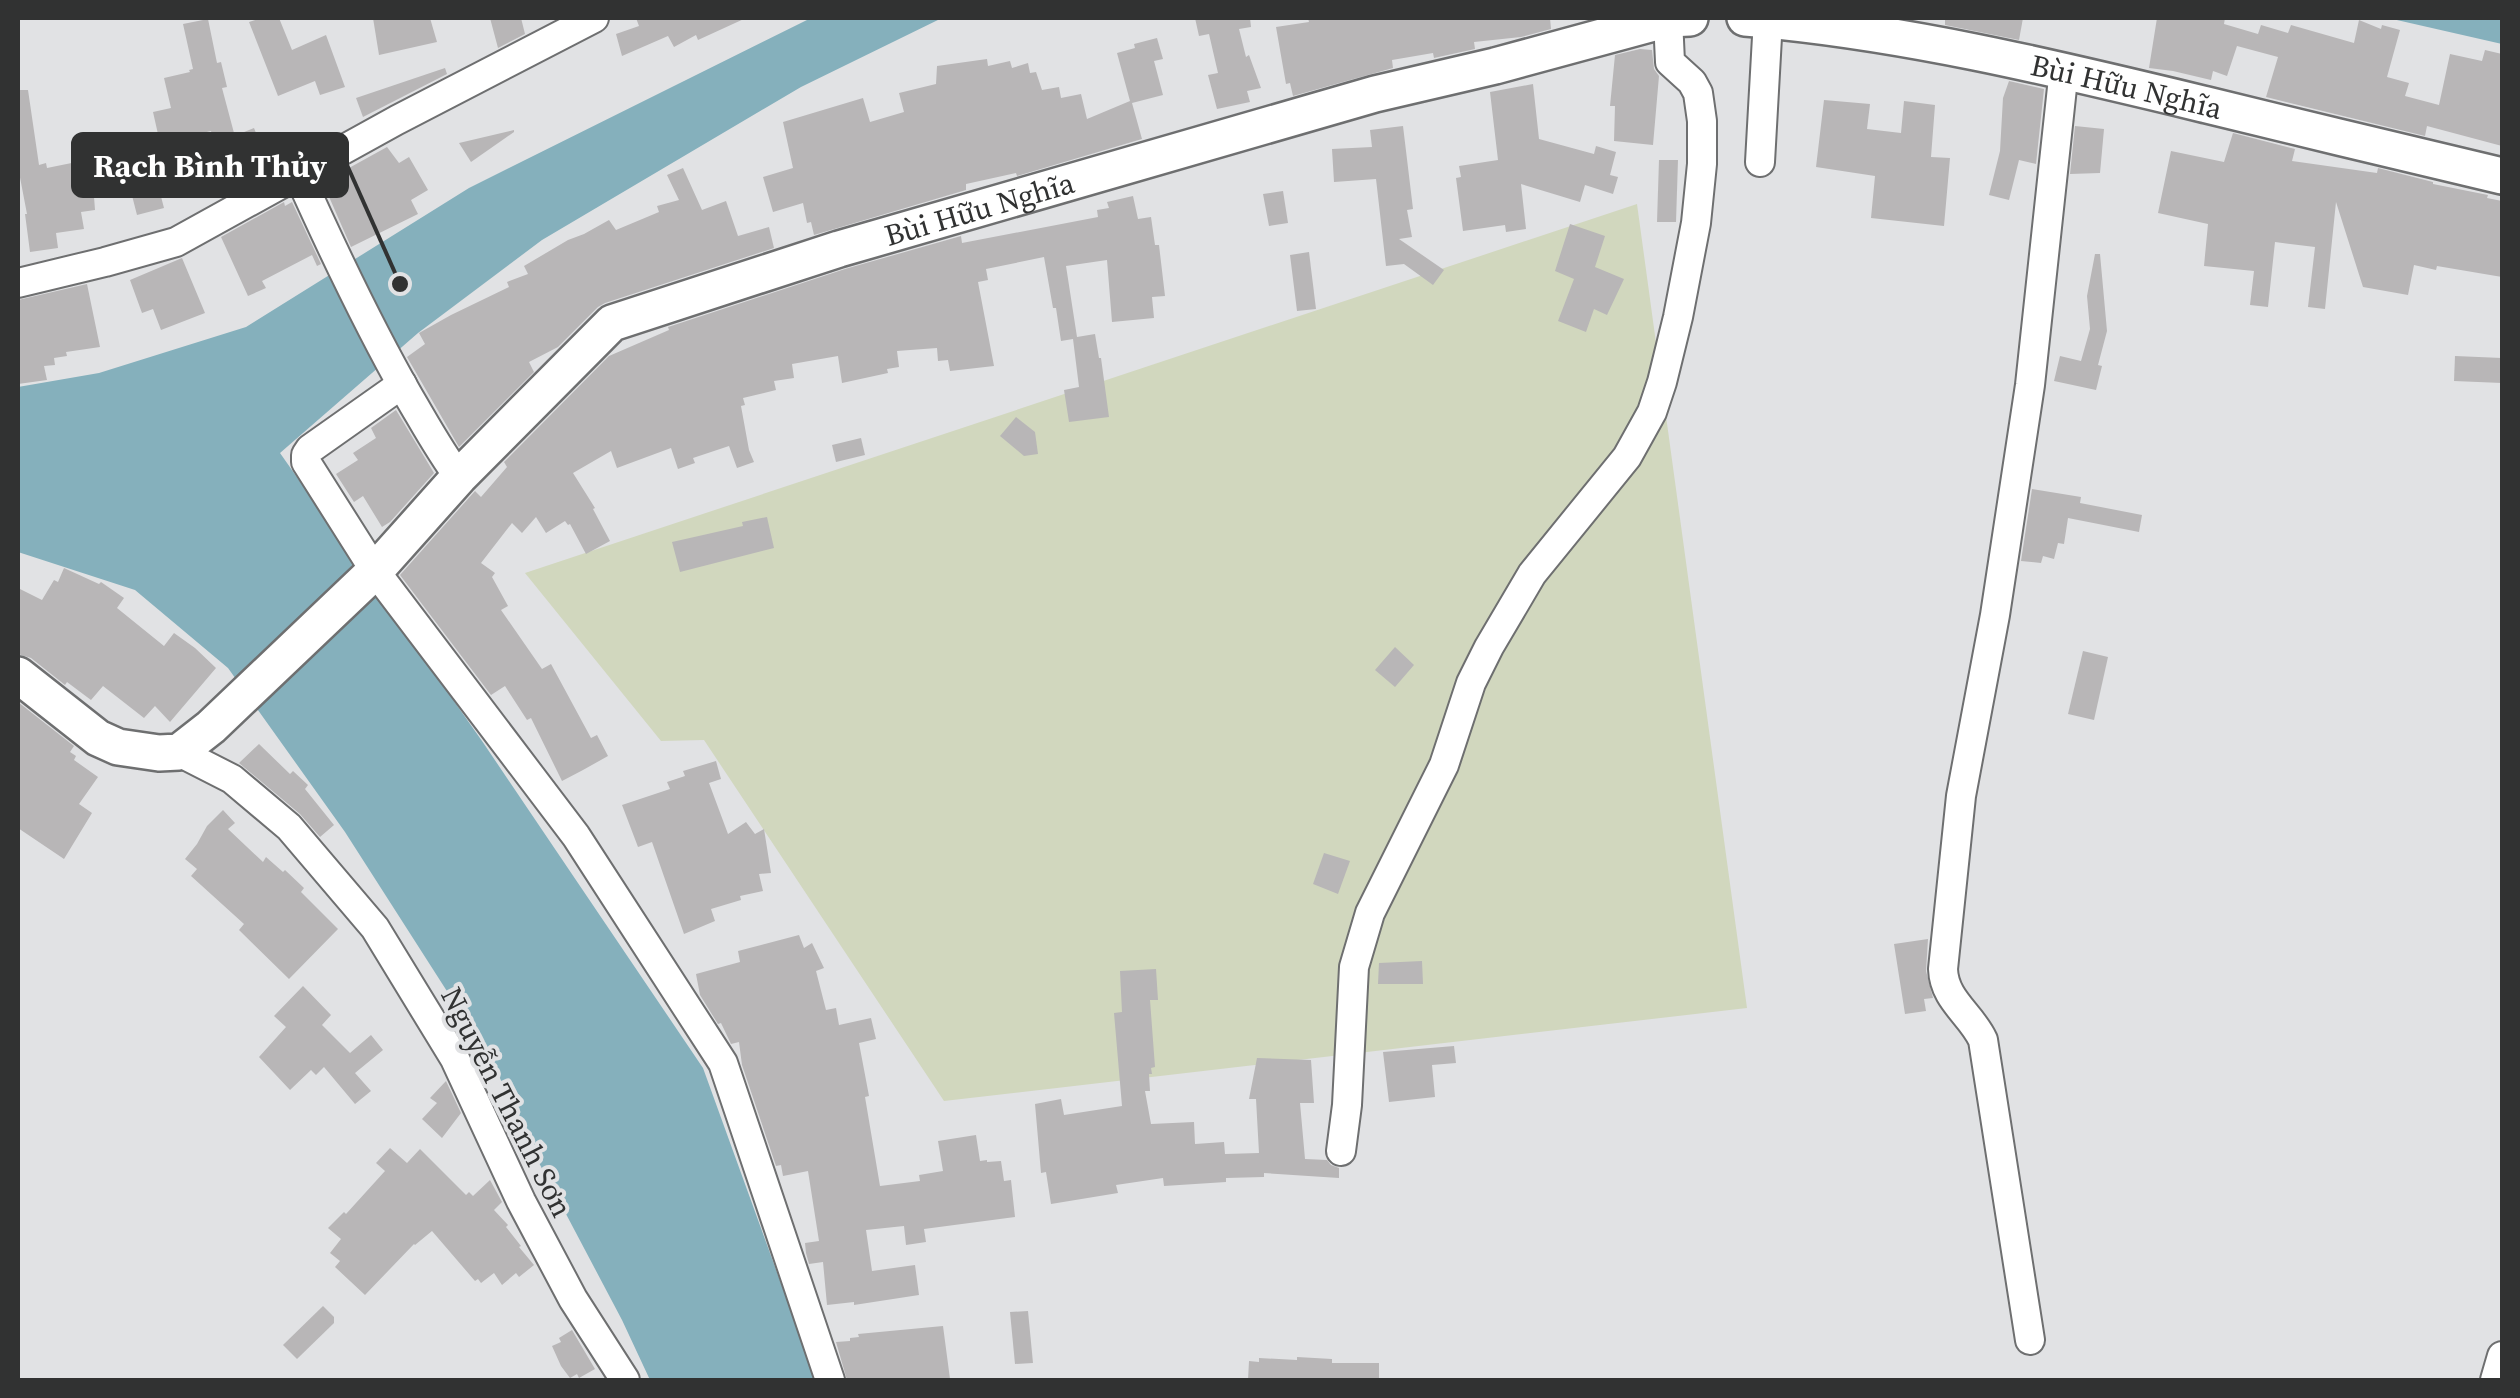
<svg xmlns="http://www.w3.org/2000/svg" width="2520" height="1398" viewBox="0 0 2520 1398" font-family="'Source Serif 4',serif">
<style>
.green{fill:#d1d7be}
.water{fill:#85b0bc}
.building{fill:#b8b6b7}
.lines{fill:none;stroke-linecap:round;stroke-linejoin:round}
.minor-casing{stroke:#6e6f70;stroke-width:32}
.major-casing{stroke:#6e6f70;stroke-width:40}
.minor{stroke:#fff;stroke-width:28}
.major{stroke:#fff;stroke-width:35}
.labels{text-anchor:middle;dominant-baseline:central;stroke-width:8;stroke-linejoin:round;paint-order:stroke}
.street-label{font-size:30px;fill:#313232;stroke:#e1e2e4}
.leader{fill:none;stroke:#313232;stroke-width:4}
.callout-dot{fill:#313232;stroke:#e1e2e4;stroke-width:4}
.callout{fill:#313232;stroke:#313232;stroke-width:4}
.callout-label{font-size:32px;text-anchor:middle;font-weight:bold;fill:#fff}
</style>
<rect width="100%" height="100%" fill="#e1e2e4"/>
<polygon class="green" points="1637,204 1747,1008 944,1101 704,740 661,741 525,573"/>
<g class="water">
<polygon points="811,18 942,18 801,87 542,240 418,333 280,453 482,741 703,1068 816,1380 650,1380 622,1320 538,1161 493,1063 345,832 228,668 135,590 18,552 18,387 99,373 246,327 469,188"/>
<polygon points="2388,18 2502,18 2502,44"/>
</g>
<g class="building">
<polygon points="261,18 279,18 292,50 326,35 345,87 320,95 315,81 278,96 249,22"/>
<polygon points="373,18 430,18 437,42 379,55"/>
<polygon points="490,18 521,18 525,34 498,48"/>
<polygon points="636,18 746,18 698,40 696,35 674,47 668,36 622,56 616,34 639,26"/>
<polygon points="1195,18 1250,18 1251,27 1239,29 1246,57 1249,55 1261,88 1247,91 1250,102 1217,109 1208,75 1218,73 1209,34 1199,36"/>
<polygon points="1308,18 1550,18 1551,29 1521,37 1474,42 1475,49 1434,58 1433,53 1392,60 1393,68 1293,96 1290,83 1286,84 1276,27 1309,22"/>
<polygon points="1945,18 2023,18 2019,40 1945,25"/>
<polygon points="2157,18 2225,18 2224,24 2258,34 2261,25 2288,33 2291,25 2354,43 2359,20 2381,29 2382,25 2400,30 2387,77 2409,83 2405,96 2439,105 2450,54 2482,61 2485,50 2502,54 2502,146 2427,126 2425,136 2266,97 2278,57 2237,46 2227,76 2213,71 2211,80 2173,71 2149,68"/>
<polygon points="208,19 217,63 221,62 227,87 222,88 234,133 213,138 211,131 160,143 153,112 171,108 164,78 190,72 189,70 193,69 183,24"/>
<polygon points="1157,38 1163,59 1154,61 1163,95 1132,103 1142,139 1017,176 1016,173 966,184 966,190 814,235 811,222 807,223 803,203 773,212 763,177 793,168 783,122 863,98 870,122 904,112 899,93 936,84 937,66 987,59 988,66 1010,61 1012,68 1028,63 1030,73 1036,72 1042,90 1059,87 1061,98 1081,94 1087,119 1130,101 1117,53 1135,48 1134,44"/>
<polygon points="1640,49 1652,50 1654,69 1659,76 1653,145 1614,141 1615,106 1610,106 1615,55"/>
<polygon points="445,68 447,74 363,117 356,98"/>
<polygon points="2009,81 2044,89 2036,164 2019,160 2009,200 1989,195 2000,151 2003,98"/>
<polygon points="1533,84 1539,139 1594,154 1596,146 1616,152 1610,175 1618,177 1613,194 1585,185 1580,202 1521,184 1526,229 1506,232 1505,225 1463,231 1456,178 1461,177 1459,166 1498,160 1490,92"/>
<polygon points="18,90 28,90 39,165 46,163 47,168 106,156 107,158 148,147 164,208 137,215 127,176 93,183 95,210 81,212 84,229 56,233 58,248 30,252 25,214 27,214 18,167"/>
<polygon points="1824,100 1870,104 1867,129 1901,133 1904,101 1935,105 1931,157 1950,158 1944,226 1871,218 1875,176 1816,167"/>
<polygon points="1403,126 1413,209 1407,210 1412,237 1399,239 1444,270 1433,285 1404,264 1386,266 1376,179 1334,182 1332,149 1372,147 1370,130"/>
<polygon points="2075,126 2104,129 2100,173 2070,174"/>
<polygon points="254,128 271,170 246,184 227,139"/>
<polygon points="514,130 514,132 471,162 459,143"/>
<polygon points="2233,133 2295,149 2292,161 2377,173 2378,168 2433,182 2433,184 2488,195 2487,198 2502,201 2500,259 2502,259 2502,277 2437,266 2436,270 2414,265 2408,295 2363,287 2336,202 2325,309 2308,307 2315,247 2275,242 2268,307 2250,305 2254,271 2204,266 2208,224 2158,213 2171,151 2224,162"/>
<polygon points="387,147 399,163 409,157 428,190 411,200 418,214 351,247 323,183 350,172 349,168"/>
<polygon points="1659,160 1678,160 1676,222 1657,222"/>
<polygon points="683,168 702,210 726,201 738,236 769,227 774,248 605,303 598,307 558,347 529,362 534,372 459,447 407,357 425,344 419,333 451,315 509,287 507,282 528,274 524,266 568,240 584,234 609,220 616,230 659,212 657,206 679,200 667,175"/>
<polygon points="1283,191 1288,223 1269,226 1263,194"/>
<polygon points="1133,196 1138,219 1151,217 1155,245 1159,245 1165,296 1152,297 1154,318 1112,322 1107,260 1066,266 1077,337 1095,334 1099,358 1101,358 1109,417 1069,422 1064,390 1079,387 1073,339 1061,341 1056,308 1053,308 1044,257 986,269 988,280 978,282 994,366 950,371 948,360 938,361 937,348 897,351 899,367 887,369 888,373 842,383 838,356 792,364 794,378 774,381 776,390 743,398 745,405 741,406 749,450 754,462 737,468 729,446 693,458 695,463 678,469 671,448 617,468 611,451 573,473 595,508 593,509 610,541 586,554 570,524 568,525 565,521 546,533 536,517 522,533 512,523 481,563 495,573 492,577 508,606 501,610 542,669 551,664 591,738 597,735 608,756 583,770 562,781 531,718 527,720 505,686 491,695 400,575 475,491 481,497 507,467 504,462 609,356 669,330 668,327 845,269 961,236 962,243 1098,217 1097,210 1109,208 1107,202"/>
<polygon points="284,202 285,206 292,202 321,264 317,266 312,255 262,281 266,288 248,296 221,237"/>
<polygon points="1570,224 1605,236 1595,267 1624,279 1607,315 1594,309 1586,332 1558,321 1574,279 1555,271"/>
<polygon points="1309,252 1316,309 1297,311 1290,255"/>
<polygon points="2095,254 2100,254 2107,331 2098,365 2102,366 2096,390 2054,381 2060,356 2081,361 2090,329 2087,296"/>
<polygon points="182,258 205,313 161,330 153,309 142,313 130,280"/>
<polygon points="87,284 100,347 66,352 67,356 54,358 55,365 44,366 47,380 18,384 18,300"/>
<polygon points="2455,356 2502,358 2502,383 2454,381"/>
<polygon points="396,410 434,473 390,522 382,527 363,496 354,502 336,474 358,460 353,453 376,438 371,428"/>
<polygon points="1016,417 1035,432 1038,454 1024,456 1000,436"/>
<polygon points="861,438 865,455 836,462 832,445"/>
<polygon points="2032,489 2081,497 2080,503 2142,515 2139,532 2068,518 2064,544 2058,543 2054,559 2043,556 2041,563 2021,561"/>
<polygon points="767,517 774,548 680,572 672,542 743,526 742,522"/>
<polygon points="64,568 99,584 101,582 124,598 117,608 164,646 174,633 195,648 216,668 170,722 155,706 144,718 103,686 91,700 67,682 65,685 31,658 18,654 18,588 42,600 54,580 58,582"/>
<polygon points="1395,647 1414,665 1395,687 1375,670"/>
<polygon points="2083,651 2108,657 2094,720 2068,714"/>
<polygon points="18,702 74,746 70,752 76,756 74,760 98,777 79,804 92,813 64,859 18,828"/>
<polygon points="259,744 290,774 293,771 308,785 305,789 334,825 320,837 300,814 239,763"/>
<polygon points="716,761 721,779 709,783 728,834 746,822 755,834 764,829 771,873 759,874 763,891 740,896 741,900 711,909 715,921 684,934 652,842 638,847 622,805 670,789 667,782 685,776 683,771"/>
<polygon points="223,810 235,823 228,829 263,862 266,857 283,872 285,870 304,888 301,892 338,929 289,979 239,930 244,924 191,876 197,869 185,859 197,844 207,826"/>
<polygon points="1324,853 1350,861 1338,894 1313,884"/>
<polygon points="799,935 804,948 812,943 824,968 816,971 826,1010 836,1008 839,1025 871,1018 876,1039 859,1043 869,1096 865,1097 880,1186 920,1181 919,1175 943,1171 938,1141 976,1135 980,1161 987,1160 987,1162 1001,1161 1004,1181 1011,1180 1015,1217 924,1229 926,1242 906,1245 904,1226 866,1230 872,1271 915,1265 919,1295 854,1305 854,1302 827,1305 823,1262 809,1264 806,1253 805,1243 819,1241 808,1171 783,1176 781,1165 776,1166 742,1065 739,1042 731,1044 721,1023 718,1024 700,995 696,974 740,962 738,951"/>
<polygon points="1928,939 1926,971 1933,998 1924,999 1926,1011 1905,1014 1894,944"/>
<polygon points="1422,961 1423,984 1378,984 1379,963"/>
<polygon points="1156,969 1158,1000 1150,1000 1155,1067 1151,1068 1152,1074 1149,1074 1150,1091 1145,1091 1151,1124 1194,1122 1195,1144 1224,1142 1225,1154 1259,1153 1256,1099 1249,1099 1257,1058 1311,1060 1314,1103 1300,1103 1305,1159 1327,1160 1331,1165 1339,1168 1339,1178 1264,1173 1264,1177 1226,1178 1226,1182 1164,1186 1163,1178 1116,1185 1118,1193 1051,1204 1046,1172 1041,1173 1035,1104 1061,1099 1064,1115 1122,1106 1114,1013 1122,1012 1120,971"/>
<polygon points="303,986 331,1015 322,1025 350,1053 371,1035 383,1050 355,1073 371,1091 355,1104 324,1067 316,1075 311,1070 290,1090 259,1057 286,1027 274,1016"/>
<polygon points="1454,1046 1456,1063 1432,1065 1435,1097 1389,1102 1383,1052"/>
<polygon points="446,1081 461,1113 442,1138 422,1119 437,1103 430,1098"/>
<polygon points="390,1148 407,1163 420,1149 466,1195 469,1192 473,1196 490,1180 502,1202 494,1210 508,1225 506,1227 521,1246 519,1247 534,1265 519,1277 516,1273 502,1285 494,1273 481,1283 478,1279 475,1281 432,1231 415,1245 414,1244 365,1295 335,1267 340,1261 330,1253 341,1239 328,1228 344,1212 346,1214 385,1171 376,1163"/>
<polygon points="323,1306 334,1317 334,1323 297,1359 283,1345"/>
<polygon points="1028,1311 1033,1363 1015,1364 1010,1312"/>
<polygon points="943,1326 950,1379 847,1380 836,1342 850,1341 850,1338 859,1337 858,1334"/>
<polygon points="572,1330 595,1369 579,1378 577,1374 570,1378 561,1366 552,1346 561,1342 559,1338"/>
<polygon points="1297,1357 1332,1359 1332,1363 1379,1363 1379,1380 1248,1380 1249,1361 1259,1362 1259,1358 1297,1360"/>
</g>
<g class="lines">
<defs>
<g id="minor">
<polyline points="1760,162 1768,19"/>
<path d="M298,173C332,249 368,325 409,397C425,424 440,452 459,477"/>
<polyline points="18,283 105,262 176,242 397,120 594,18"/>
<polyline points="402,384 310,449 306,455 306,462 375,571 576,836 723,1063 830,1380"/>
<polyline points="179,752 232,779 289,827 375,928 455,1059 521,1201 573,1299 625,1380"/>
<polyline points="1341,1151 1347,1105 1354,967 1370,913 1444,765 1471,683 1489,647 1532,574 1627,457 1652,412 1662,382 1678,317 1696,223 1702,164 1702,121 1698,93 1692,82 1670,62 1668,19"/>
<path d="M2030,1340L1983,1040C1971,1014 1944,1000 1943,969L1961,796L1995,615L2030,385L2064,69"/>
<polyline points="2495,1380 2502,1356"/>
</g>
<g id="major">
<path id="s1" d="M1745,18C1902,31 2054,68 2207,105C2305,129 2404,153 2502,176"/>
<path id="s2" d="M18,675L98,738L118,747L159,753L179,752L211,727L375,571L459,477L612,323L839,249L1375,94L1495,66L1668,19L1690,18"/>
</g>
</defs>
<use href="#minor" class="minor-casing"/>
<use href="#major" class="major-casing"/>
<use href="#minor" class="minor"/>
<use href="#major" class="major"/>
</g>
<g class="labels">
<g class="street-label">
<text stroke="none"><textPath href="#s1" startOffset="388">Bùi Hữu Nghĩa</textPath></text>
<text stroke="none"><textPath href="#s2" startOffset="1180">Bùi Hữu Nghĩa</textPath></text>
<text transform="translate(507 1102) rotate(63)">Nguyễn Thanh Sơn</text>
</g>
</g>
<path class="leader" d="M400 284L347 165"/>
<circle class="callout-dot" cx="400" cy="284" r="10"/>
<rect class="callout" x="73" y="134" width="274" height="62" rx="10"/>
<g class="callout-label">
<text x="210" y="177">Rạch Bình Thủy</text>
</g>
<rect width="2520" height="1398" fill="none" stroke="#313232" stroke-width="40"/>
</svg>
